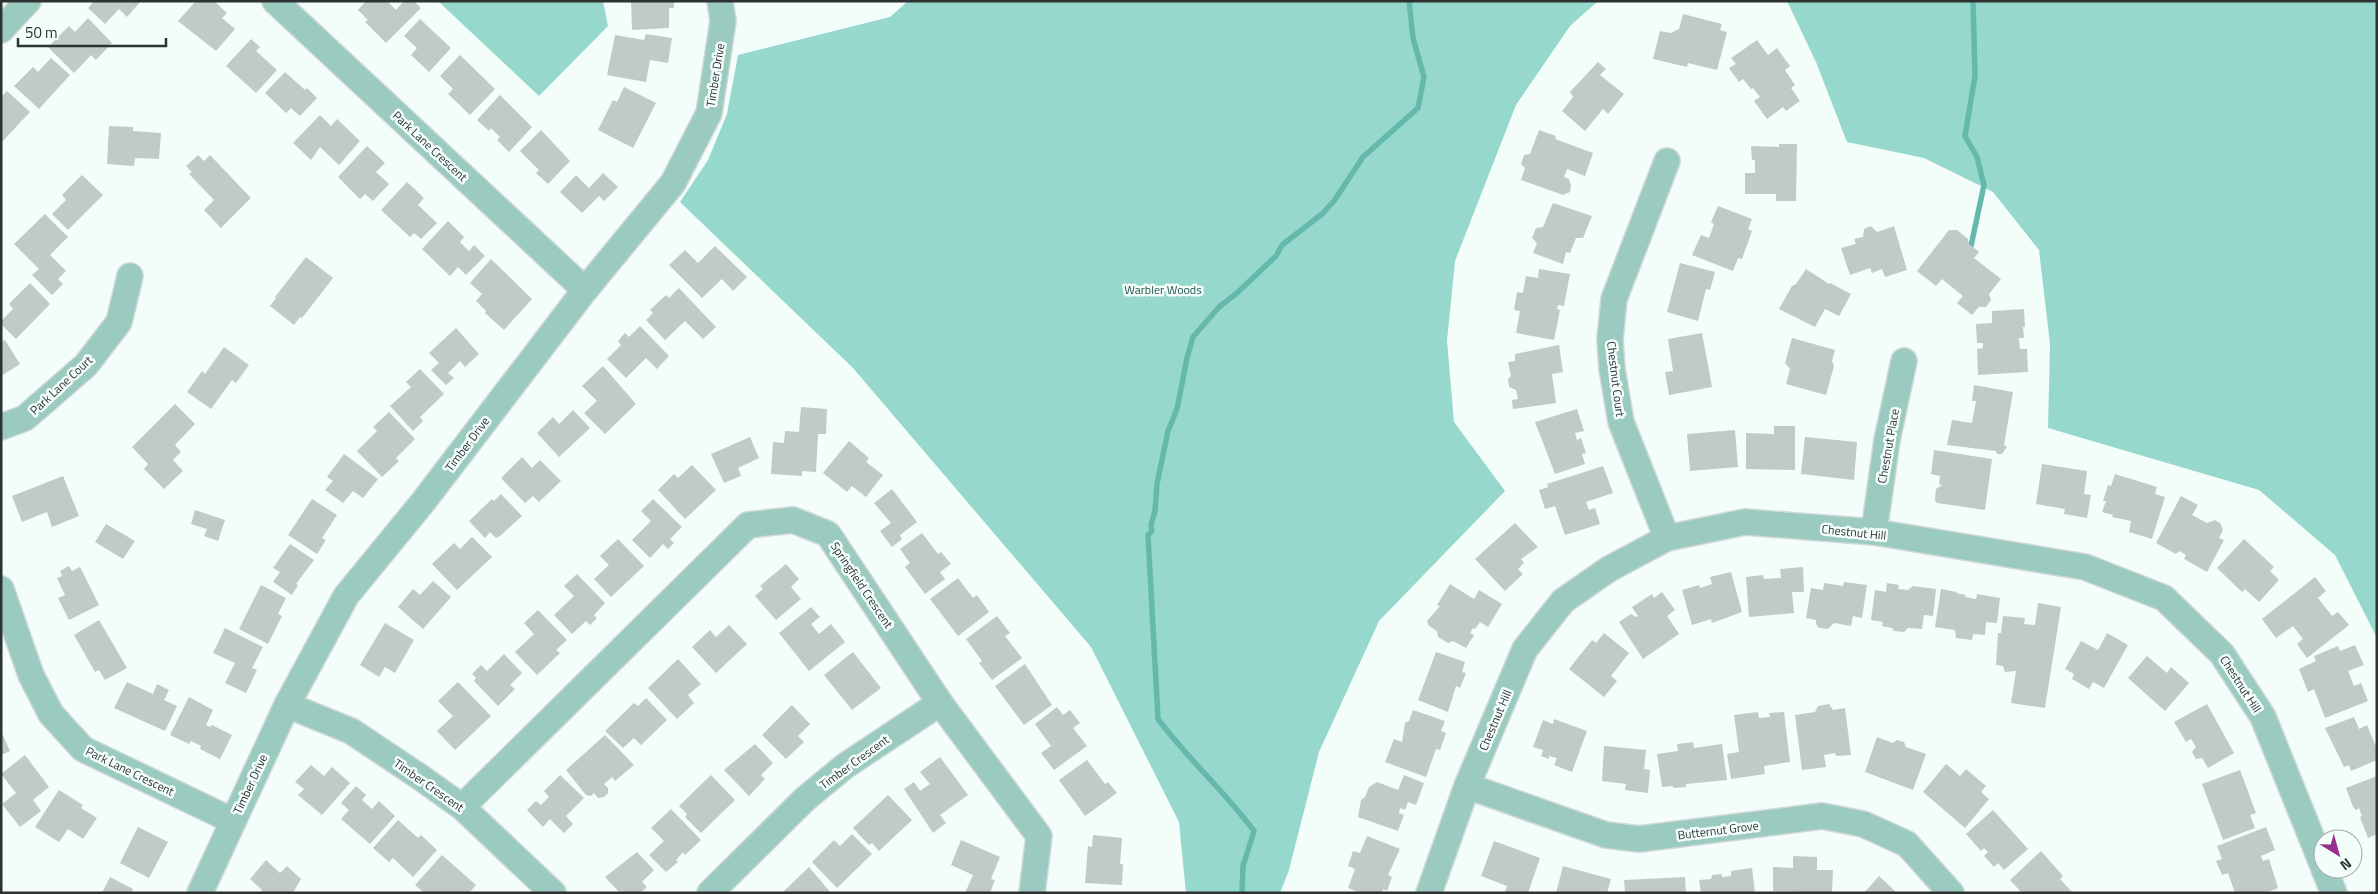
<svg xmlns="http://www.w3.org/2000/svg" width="2378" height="894" viewBox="0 0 2378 894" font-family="'Titillium Web',sans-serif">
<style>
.green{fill:#96d8cc}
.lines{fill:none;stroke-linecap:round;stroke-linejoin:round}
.stream{stroke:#65b9ac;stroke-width:5.5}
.building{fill:#c0cac8}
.minor-casing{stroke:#d0d9d7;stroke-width:28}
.minor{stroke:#9bcac1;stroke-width:25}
.labels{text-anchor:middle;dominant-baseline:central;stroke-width:5;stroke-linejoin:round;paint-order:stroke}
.street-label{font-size:12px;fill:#2e3231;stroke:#f3fefb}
.park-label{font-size:12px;fill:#20534b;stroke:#f3fefb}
</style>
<rect width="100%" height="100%" fill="#f3fefb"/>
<g class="green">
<polygon points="438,1 603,1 608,26 539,96"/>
<polygon points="908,1 1598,1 1570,26 1516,105 1455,261 1447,341 1454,422 1505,491 1379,621 1319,752 1289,870 1280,893 1186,893 1179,822 1091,647 853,368 680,202 708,160 727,114 738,55 890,17"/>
<polygon points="1787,1 2377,1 2377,638 2335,555 2259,490 2048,428 2050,344 2039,250 1993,192 1924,158 1847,142 1816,62"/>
</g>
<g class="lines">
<g class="stream">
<polyline points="1971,246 1984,185 1977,157 1965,136 1975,76 1973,1"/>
<path d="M1242,893L1243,866L1254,831C1225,792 1188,759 1158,719L1148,535L1152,531L1151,525L1155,511L1157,484L1168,431L1177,409L1187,358L1193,337L1219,307L1237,293L1276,256L1282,245L1322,214L1334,201L1363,157L1418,108L1424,77L1413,38L1409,1"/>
</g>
</g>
<g class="building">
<polygon points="94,1 141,1 127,17 119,9 105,24 88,8"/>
<polygon points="196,1 214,1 227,13 222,18 235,29 216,51 178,21"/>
<polygon points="366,1 391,1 389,3 396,10 404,1 414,1 421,8 386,43 365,22 368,20 358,10"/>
<polygon points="631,1 674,1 674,8 669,8 669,28 632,30"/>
<polygon points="1683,14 1722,24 1720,30 1727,32 1717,70 1688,63 1687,67 1653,59 1660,31 1671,33 1679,29"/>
<polygon points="88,18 112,43 96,60 91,55 74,73 48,47 69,26 75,32"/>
<polygon points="420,19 451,48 429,72 411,55 417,48 404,36"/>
<polygon points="646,34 672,38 668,63 650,60 646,82 607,75 615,35 644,40"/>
<polygon points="251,39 260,47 256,51 277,70 256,93 226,66"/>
<polygon points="1757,40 1768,55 1777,48 1790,66 1785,70 1795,85 1791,88 1800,101 1786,111 1783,107 1767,119 1754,101 1760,97 1753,88 1751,89 1743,79 1739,82 1729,68 1736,64 1731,58"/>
<polygon points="460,55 495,89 470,115 448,94 453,89 440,76"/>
<polygon points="51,58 70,75 39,109 14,86 33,67 38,72"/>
<polygon points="1598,62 1606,69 1600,75 1624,94 1608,114 1603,109 1585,131 1562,111 1573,97 1570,92"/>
<polygon points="285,72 305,90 307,88 317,98 300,116 291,108 286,113 265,93"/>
<polygon points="624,87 656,103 633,148 598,130 613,100 617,102"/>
<polygon points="7,91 30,112 1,143 1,97"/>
<polygon points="500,95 532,127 509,152 497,140 500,137 491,128 489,131 477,120"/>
<polygon points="320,115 331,126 337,119 360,141 339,165 320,147 311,160 293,143"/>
<polygon points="109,126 133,127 133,131 161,133 159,159 135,158 134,166 107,164"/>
<polygon points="541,130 570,161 548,184 536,173 539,170 520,151"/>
<polygon points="1539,130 1556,136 1555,139 1593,153 1585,176 1567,169 1564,177 1569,179 1571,186 1570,192 1563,195 1521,180 1525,168 1521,164 1524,155 1530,154"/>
<polygon points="1779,144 1797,144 1796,201 1776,201 1776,194 1745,194 1745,173 1755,173 1755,160 1752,160 1751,146 1779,147"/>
<polygon points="367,146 385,163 376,172 389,184 373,201 365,194 360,199 338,177"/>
<polygon points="198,155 204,161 210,155 251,198 221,228 204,210 214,200 189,174 192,172 186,166"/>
<polygon points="603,173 618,187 604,201 599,196 582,213 560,192 576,175 589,188"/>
<polygon points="82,175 103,195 68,230 52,214 66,200 62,195"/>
<polygon points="407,182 424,198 418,205 437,223 421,239 414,233 410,237 381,210"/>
<polygon points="1553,203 1592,216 1583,238 1576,238 1570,253 1566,252 1563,264 1533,253 1537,243 1532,238 1536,228 1543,227"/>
<polygon points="1718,206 1752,219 1748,229 1752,231 1742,259 1738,258 1733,271 1692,255 1701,235 1709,238 1714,224 1711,222"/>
<polygon points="45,214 68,237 50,255 66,271 58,279 63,284 52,295 32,275 39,269 14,244"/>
<polygon points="448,221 464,237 460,242 469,251 474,245 485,256 466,275 458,267 450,276 422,249"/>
<polygon points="1871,226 1877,232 1894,226 1907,270 1885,277 1882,269 1872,273 1870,268 1850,275 1841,248 1856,244 1854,239 1863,237 1864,229"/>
<polygon points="1949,230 1957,230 1968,239 1969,244 1979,252 1974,258 2001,279 1989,294 1991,300 1986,307 1979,307 1972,315 1957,303 1963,296 1942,279 1936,286 1917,271"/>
<polygon points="715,246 747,277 733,291 722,279 702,298 669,265 685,250 698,263"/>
<polygon points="306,257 333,278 302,318 300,317 294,325 270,306 276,298 275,297"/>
<polygon points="491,259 532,299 504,330 485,313 486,311 476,301 482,294 470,283"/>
<polygon points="1680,263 1715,272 1710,290 1706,289 1698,321 1667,312"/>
<polygon points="1539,269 1570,274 1564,306 1558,305 1557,309 1560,310 1554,340 1516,333 1520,311 1514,310 1517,292 1523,293 1526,276 1538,278"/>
<polygon points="1806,269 1829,284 1830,283 1851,294 1839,316 1825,309 1815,327 1779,309 1792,286 1796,284"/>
<polygon points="30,283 50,304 16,339 1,324 1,321 13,309 9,304"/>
<polygon points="679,288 716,327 703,339 685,321 665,340 646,320 653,313 650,310 666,295 669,298"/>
<polygon points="2024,309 2025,327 2023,327 2024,338 2019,338 2020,349 2027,349 2028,372 1978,375 1977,349 1983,348 1983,343 1977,343 1976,324 1992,323 1992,311"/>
<polygon points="640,326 669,356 657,369 646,358 626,378 607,359 621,345 618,341 625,333 629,337"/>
<polygon points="456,328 479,354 465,367 460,361 448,373 454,378 446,385 431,370 439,363 429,353"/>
<polygon points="1702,333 1712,387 1669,395 1665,372 1673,371 1668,339"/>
<polygon points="1792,338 1835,350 1832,361 1834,366 1826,395 1786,384 1790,369 1785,363"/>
<polygon points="5,340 20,364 1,376 1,342"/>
<polygon points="1559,345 1563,372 1552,374 1556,403 1513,409 1512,400 1518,399 1516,390 1509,387 1508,379 1511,376 1508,362 1515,361 1515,354"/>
<polygon points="224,347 249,365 236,383 232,380 211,409 187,392 202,371 205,374"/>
<polygon points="603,366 636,404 605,434 584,413 597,401 582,386"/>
<polygon points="420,369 444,394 420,417 423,421 413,431 390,406 411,387 406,382"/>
<polygon points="1974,385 2013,392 2004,445 2007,447 2002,454 1997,454 1996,451 1947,445 1952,420 1972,423 1976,401 1972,401"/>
<polygon points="175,404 195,424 175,445 181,452 173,460 183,471 164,489 144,469 148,464 132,447"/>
<polygon points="801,407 827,409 826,434 818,434 816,472 802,471 802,476 771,474 773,442 784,443 785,431 799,432"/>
<polygon points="1577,409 1584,431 1575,433 1577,440 1581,438 1586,453 1582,454 1585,464 1555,474 1535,422"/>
<polygon points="573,410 590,428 559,457 537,433 553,417 559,424"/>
<polygon points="389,412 415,439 396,458 399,461 382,477 357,451 377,431 373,427"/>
<polygon points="1774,426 1795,426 1795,470 1746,469 1746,433 1774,434"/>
<polygon points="1735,430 1738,467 1690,471 1687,434"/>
<polygon points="750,437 759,458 738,468 741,476 724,483 711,454"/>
<polygon points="1805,437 1857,442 1854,480 1801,474"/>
<polygon points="849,441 869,458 866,462 883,475 866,497 852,486 847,492 823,473"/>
<polygon points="1934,450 1992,459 1985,510 1937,503 1935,500 1936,489 1942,485 1939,484 1940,476 1931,474"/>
<polygon points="344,454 378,479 363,498 353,491 343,503 325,490 333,481 327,477"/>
<polygon points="522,457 532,468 540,460 561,481 539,502 533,496 525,503 501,478"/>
<polygon points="2042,464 2087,471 2084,494 2091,495 2087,518 2064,514 2065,509 2036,504"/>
<polygon points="692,465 716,490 685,519 658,490 674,474 678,478"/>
<polygon points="1603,466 1613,493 1586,502 1589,510 1595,508 1600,524 1565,535 1555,506 1545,509 1539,490 1548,487 1547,484"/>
<polygon points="2115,474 2157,487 2155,494 2165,497 2152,539 2129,532 2131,521 2112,517 2113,515 2102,512 2106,501 2103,501 2108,485 2111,486"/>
<polygon points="63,476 79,516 52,527 47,512 22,522 12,496"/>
<polygon points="892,489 917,522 900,535 902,539 892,547 880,531 891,523 874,503"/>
<polygon points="501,494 522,516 500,536 496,538 490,532 485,538 469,521 492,499 494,501"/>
<polygon points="2181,496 2198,505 2192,515 2207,523 2215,520 2220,523 2223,530 2219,538 2224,540 2207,572 2184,559 2186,555 2179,551 2176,554 2156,543"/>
<polygon points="312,499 337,515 322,538 326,540 317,554 288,535"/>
<polygon points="653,499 682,527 670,539 674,543 668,549 663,544 650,558 632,540 651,521 641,511"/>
<polygon points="195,510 225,520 218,541 204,536 207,529 191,524"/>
<polygon points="1515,523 1538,547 1521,559 1524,563 1518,569 1523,574 1505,591 1475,559"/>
<polygon points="106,524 135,541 123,559 95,542"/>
<polygon points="922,533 938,554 941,552 951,564 940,572 945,579 925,594 905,567 910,563 900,549"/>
<polygon points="472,537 492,557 457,590 432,564 454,543 460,549"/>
<polygon points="618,539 644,566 611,597 594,579 609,565 600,556"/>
<polygon points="2244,539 2274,567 2270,571 2279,580 2259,602 2245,589 2242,592 2217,568"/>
<polygon points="290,544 314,560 296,584 298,585 292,595 273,582 280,572 273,568"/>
<polygon points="786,564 799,579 791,587 801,599 776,620 755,596 763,589 760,586"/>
<polygon points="69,566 72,571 80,567 99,605 69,620 58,598 65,595 57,578 62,576 60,571"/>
<polygon points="1803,567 1804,592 1792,592 1794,613 1749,617 1746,577 1763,575 1764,579 1781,578 1780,569"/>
<polygon points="1731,572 1742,612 1712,623 1711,619 1692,625 1682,590 1699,585 1700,588 1712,584 1710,577"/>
<polygon points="577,574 605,603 594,615 597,618 590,625 586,621 572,634 554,615 574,596 564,586"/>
<polygon points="2315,577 2326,591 2318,598 2332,616 2338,612 2349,625 2307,658 2297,644 2303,639 2293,626 2276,638 2262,619"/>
<polygon points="958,578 973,598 977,595 989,612 958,636 930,599"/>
<polygon points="433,581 451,597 423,629 398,607 413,589 420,595"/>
<polygon points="1844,582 1867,585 1862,618 1853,616 1851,626 1834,623 1828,629 1819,628 1816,624 1816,620 1806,618 1811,588 1823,590 1824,583 1843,586"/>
<polygon points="1887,583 1899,585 1898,589 1908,590 1913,586 1936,589 1933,616 1924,615 1922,629 1908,628 1904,632 1894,631 1892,628 1882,626 1883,622 1871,620 1875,590 1886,592"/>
<polygon points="1450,584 1474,599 1479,590 1502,604 1488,627 1480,622 1475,629 1473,628 1470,633 1474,635 1466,648 1453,641 1448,643 1438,637 1437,631 1429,626 1427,621 1440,606 1437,605"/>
<polygon points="261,585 286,598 278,614 282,616 268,644 239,629"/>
<polygon points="1941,589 1957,592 1956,593 1966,595 1965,597 1976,599 1977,594 2000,598 1997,623 1986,622 1985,635 1973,634 1972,640 1956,638 1955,630 1935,627"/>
<polygon points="1662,592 1675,610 1667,616 1679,634 1643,659 1619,622 1631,614 1636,617 1638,616 1632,607 1652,594 1654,598"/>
<polygon points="2038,603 2061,607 2045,708 2011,703 2016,671 2005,672 2003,666 1996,665 1998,633 2001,633 2003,616 2025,618 2024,624 2035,625"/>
<polygon points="811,607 820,617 811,624 819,634 831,624 845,642 809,671 779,633"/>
<polygon points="538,610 567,640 556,650 560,653 537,675 515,652 534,634 524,623"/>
<polygon points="997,616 1010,633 1005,636 1022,658 992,680 979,663 982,661 966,639"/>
<polygon points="99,620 127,668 105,680 99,670 95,672 74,635"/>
<polygon points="385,623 414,640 395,673 385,667 379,677 360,665"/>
<polygon points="729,625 747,644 716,673 692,647 710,630 716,637"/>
<polygon points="225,628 263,647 252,668 257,670 246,693 225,683 235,663 213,653"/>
<polygon points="1604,633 1629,653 1611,676 1617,681 1604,697 1569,669 1592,640 1596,643"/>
<polygon points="2107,633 2128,645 2104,688 2093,682 2089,689 2072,679 2074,674 2065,669 2081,641 2098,650"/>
<polygon points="2355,645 2364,665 2348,671 2354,686 2361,683 2368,701 2325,718 2314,689 2308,692 2299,669 2316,661 2314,656 2338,646 2340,651"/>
<polygon points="853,652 881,688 852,710 824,675"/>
<polygon points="1436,652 1465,662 1462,672 1466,673 1460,688 1456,686 1448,712 1418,700"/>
<polygon points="504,654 522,673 510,685 515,689 498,706 474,681 476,678 472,674 481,665 487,671"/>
<polygon points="2147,656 2167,673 2171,667 2189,683 2165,711 2128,678"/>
<polygon points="678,659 701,684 688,695 694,703 677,719 648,688"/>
<polygon points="1025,664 1052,705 1024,725 995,686"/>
<polygon points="127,682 153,694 157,684 169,690 164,700 177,706 165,731 114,708"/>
<polygon points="458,682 491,716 455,750 437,731 453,716 438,701"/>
<polygon points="189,697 213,710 206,725 210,727 212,725 232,735 220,759 200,749 201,746 191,741 189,744 170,735"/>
<polygon points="646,698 667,720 641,745 634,738 623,748 605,731 634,703 638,706"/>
<polygon points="1829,704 1833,710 1845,708 1851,755 1836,756 1835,753 1824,755 1826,767 1802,770 1795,715 1815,712 1818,706"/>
<polygon points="2207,704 2234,753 2208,768 2202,758 2196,759 2192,752 2196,747 2191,739 2186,742 2174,722"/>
<polygon points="792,705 810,724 798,736 804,742 786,759 762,735"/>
<polygon points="1057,707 1063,715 1070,710 1080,723 1073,728 1087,746 1054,770 1041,753 1051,746 1035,724"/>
<polygon points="1413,710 1445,721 1441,731 1446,733 1440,750 1436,749 1426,777 1385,762 1394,739 1402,742 1405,723 1409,721"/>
<polygon points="1758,712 1759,718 1770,717 1769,713 1784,712 1790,762 1764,766 1765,774 1731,779 1727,754 1739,752 1734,715"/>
<polygon points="2354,717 2359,729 2367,725 2377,749 2377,760 2351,771 2349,765 2344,767 2325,728"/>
<polygon points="1554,719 1587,731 1572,772 1554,765 1557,758 1549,756 1549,759 1541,756 1543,750 1533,747 1543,720 1553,724"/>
<polygon points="1,731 10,751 1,755"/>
<polygon points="605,735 634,765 615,781 612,777 604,784 608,788 608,793 604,797 598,798 594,793 591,796 586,795 566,770"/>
<polygon points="1877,737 1893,743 1897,740 1904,742 1906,747 1926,754 1913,790 1865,772"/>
<polygon points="1693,742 1694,748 1722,744 1727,780 1686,784 1686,787 1673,788 1673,786 1662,787 1657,754 1678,751 1677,744"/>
<polygon points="755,744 773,763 761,775 765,779 749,796 724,770"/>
<polygon points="1604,746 1646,750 1644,769 1650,770 1648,793 1625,790 1626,784 1602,781"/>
<polygon points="25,755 49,787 33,800 41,811 20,827 2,804 16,793 1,774"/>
<polygon points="940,757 968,795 940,815 946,823 933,833 904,789 914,782 920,791 930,784 920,772"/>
<polygon points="1087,760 1105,784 1108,782 1117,793 1085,816 1059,780"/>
<polygon points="1946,764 1960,776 1966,769 1986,786 1981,792 1989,799 1965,828 1923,792"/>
<polygon points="311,765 324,776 332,767 350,783 322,815 298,795 304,789 295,782"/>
<polygon points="2240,770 2256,813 2250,815 2255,828 2223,840 2202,784"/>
<polygon points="560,775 584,798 566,816 573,824 564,833 550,819 543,827 527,810 536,801 541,805 549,797 544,791"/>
<polygon points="711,775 735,800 701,833 685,817 687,814 679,806"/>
<polygon points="1404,775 1424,783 1416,805 1408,802 1405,810 1400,808 1399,813 1404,815 1398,831 1358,817 1361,800 1365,797 1369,787 1377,782 1398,790"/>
<polygon points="2377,776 2377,834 2368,838 2360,817 2362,816 2359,808 2356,810 2353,807 2346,788"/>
<polygon points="356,786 366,795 362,800 372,809 379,801 395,816 370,844 341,819 349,810 341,803"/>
<polygon points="59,790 83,805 81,808 97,818 83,839 68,829 59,842 35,827"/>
<polygon points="888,795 912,820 879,851 872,843 869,845 853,828"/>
<polygon points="671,809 701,840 685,855 683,852 676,860 678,862 666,872 649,855 664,841 651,828"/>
<polygon points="1993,810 2028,849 2004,870 1998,863 1994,867 1984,856 1988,852 1984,848 1981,851 1966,834"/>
<polygon points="398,820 418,838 421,835 437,850 413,877 393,858 389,862 373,848"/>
<polygon points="138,827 168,842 149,878 120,863"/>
<polygon points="2266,827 2275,850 2261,856 2263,861 2269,859 2278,888 2266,893 2235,893 2228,873 2222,875 2216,861 2222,859 2217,846"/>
<polygon points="852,834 872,854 837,888 812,862 834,840 840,846"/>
<polygon points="1093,835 1122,838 1120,864 1123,864 1122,885 1085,883 1088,846 1092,847"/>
<polygon points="1367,836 1400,849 1388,875 1392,877 1387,891 1383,889 1382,893 1361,893 1348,888 1355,869 1348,866 1353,851 1360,853"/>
<polygon points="961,840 1000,857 991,879 995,880 990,893 965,893 973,875 951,865"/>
<polygon points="1494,841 1540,858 1528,893 1507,893 1505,892 1507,886 1481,876"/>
<polygon points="2041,851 2063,876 2060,879 2073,893 2022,893 2010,880"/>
<polygon points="637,852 654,870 642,882 647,887 640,893 620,893 605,877"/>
<polygon points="442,855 476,885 469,893 424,893 415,885"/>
<polygon points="1793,856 1817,857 1817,870 1833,870 1832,893 1773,891 1773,867 1793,868"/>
<polygon points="266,860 280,873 287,866 301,879 293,893 260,893 262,890 250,879"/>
<polygon points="1563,866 1611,879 1607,893 1556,893"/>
<polygon points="809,867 831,893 782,893"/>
<polygon points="1752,868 1755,893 1701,893 1699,880 1711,879 1712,875 1722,874 1722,877 1731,876 1731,871"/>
<polygon points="1879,876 1897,893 1864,893"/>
<polygon points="110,877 133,889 131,893 102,893"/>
<polygon points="1685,877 1686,893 1625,893 1624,880"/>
</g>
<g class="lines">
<defs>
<g id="minor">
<polyline points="275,1 585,290"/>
<polyline points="1,30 28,1"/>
<polyline points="1,427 25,418 86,365 119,322 130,276"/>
<polyline points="1874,532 1887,440 1904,361"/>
<polyline points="1667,538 1621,422 1612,369 1610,339 1614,299 1667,161"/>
<polyline points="1,589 31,675 51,714 83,749 233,821"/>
<polyline points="287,705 351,731 420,777 462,807 553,893"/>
<polyline points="1467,786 1606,835 1639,839 1822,816 1863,824 1907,844 1951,893"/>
<polyline points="462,807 748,525 793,520 828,534 940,703 1039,836 1032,893"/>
<polyline points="2324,869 2334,893"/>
<polyline points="200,893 287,705 346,596 423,502 585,290 673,183 709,113 723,21 720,1"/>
<polyline points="710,893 805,799 845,766 940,703"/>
<polyline points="1429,893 1467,786 1525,649 1563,601 1609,569 1667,538 1745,522 1874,532 2085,567 2164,598 2222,654 2263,717 2323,866"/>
</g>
</defs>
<use href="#minor" class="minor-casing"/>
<use href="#minor" class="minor"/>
</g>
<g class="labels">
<g class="street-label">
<text transform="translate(715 75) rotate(-81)">Timber Drive</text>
<text transform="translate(430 146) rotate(43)">Park Lane Crescent</text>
<text transform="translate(1616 379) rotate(83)">Chestnut Court</text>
<text transform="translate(61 385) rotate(-43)">Park Lane Court</text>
<text transform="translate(467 444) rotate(-53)">Timber Drive</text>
<text transform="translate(1888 446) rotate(-80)">Chestnut Place</text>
<text transform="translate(1854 532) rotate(6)">Chestnut Hill</text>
<text transform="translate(862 585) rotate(56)">Springfield Crescent</text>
<text transform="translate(2241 684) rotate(57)">Chestnut Hill</text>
<text transform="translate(1495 720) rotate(-67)">Chestnut Hill</text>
<text transform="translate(854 762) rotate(-36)">Timber Crescent</text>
<text transform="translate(130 771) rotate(26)">Park Lane Crescent</text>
<text transform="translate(250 784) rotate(-65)">Timber Drive</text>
<text transform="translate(429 785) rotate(35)">Timber Crescent</text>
<text transform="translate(1718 830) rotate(-7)">Butternut Grove</text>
</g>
<g class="park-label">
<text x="1163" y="289">Warbler Woods</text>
</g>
</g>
<rect width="2378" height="894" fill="none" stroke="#2e3231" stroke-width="5"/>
<g transform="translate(2338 854) rotate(143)"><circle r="24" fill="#f3fefb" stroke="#a4acaa"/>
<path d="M0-4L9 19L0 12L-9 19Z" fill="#9a2f90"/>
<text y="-8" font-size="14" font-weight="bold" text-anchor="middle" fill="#2e3231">N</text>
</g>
<path d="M18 38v8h148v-8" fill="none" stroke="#2e3231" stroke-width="2.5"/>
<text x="25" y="38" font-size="15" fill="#2e3231" stroke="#f3fefb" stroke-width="4" paint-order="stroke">50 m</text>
</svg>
